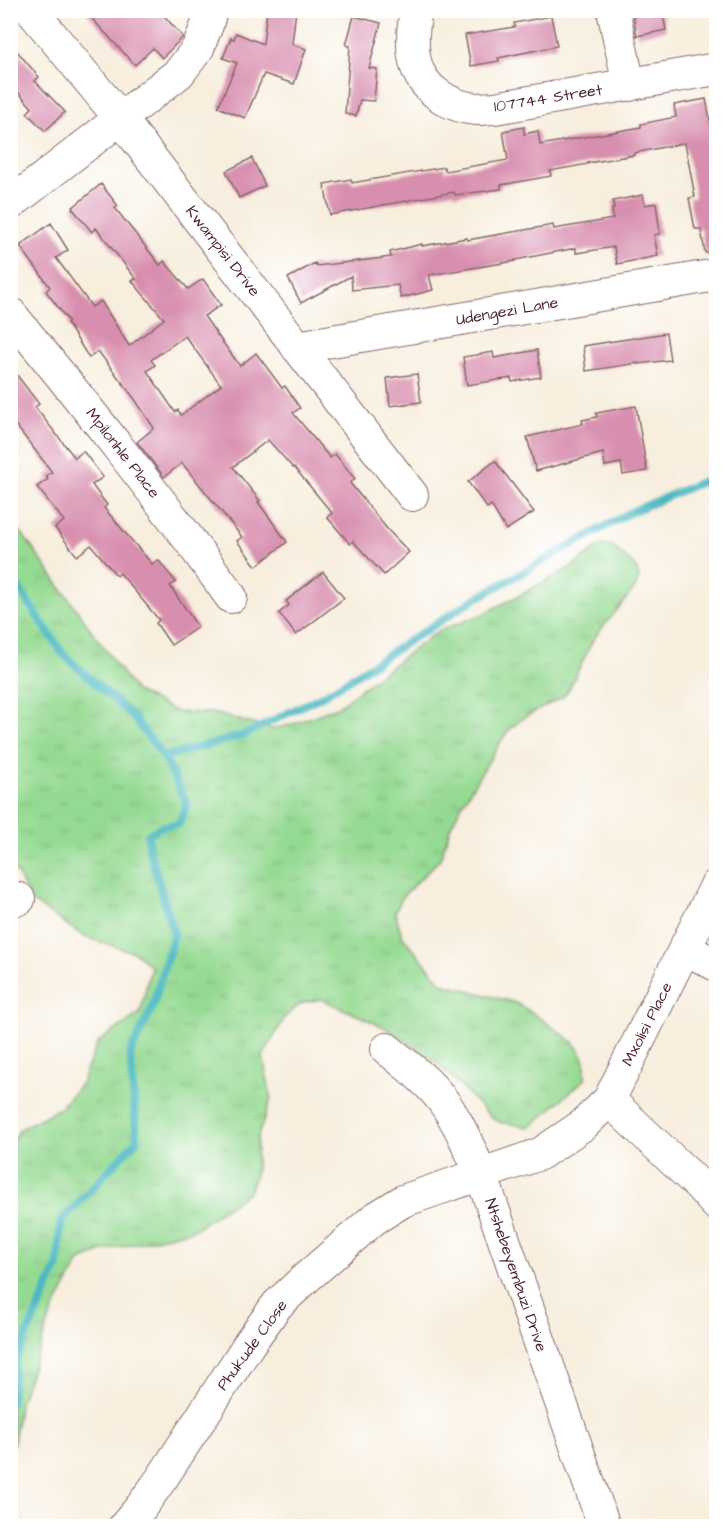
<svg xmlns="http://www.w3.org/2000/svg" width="727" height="1537" viewBox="0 0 727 1537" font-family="'Architects Daughter',sans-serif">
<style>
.grass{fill:url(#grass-tufts);stroke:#707c5e;stroke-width:1.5}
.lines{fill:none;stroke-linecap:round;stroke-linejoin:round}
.stream{stroke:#49b8c2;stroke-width:8}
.building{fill:#d88eaf;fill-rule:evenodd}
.minor-casing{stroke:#876769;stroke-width:34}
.minor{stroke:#fff;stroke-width:32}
.labels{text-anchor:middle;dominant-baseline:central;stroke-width:5;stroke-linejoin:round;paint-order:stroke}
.street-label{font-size:16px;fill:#4a1f2b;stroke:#fff}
</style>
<defs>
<pattern id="grass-tufts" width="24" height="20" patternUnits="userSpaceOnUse" patternTransform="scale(1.5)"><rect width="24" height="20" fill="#95da92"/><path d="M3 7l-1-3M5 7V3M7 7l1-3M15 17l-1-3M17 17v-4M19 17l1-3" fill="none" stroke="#82bb7e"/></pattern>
</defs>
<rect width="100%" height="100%" fill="#fff"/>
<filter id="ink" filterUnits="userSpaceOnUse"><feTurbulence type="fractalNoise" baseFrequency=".0167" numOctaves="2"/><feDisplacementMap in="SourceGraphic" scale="12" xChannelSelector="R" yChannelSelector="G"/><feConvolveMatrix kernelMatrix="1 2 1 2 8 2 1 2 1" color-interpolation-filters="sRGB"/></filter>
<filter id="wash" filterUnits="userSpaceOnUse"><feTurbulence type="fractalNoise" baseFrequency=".008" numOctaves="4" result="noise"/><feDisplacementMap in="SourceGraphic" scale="24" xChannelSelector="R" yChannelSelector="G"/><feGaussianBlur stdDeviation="1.35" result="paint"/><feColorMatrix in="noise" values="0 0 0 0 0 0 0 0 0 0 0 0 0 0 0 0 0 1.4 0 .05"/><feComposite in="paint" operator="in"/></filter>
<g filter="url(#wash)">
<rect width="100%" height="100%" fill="#f7eedd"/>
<polygon class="grass" points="10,517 135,691 177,712 213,713 272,729 293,724 337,707 438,631 481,615 520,595 573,566 601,545 611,545 636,567 639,577 635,588 594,638 569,689 563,697 523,718 507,732 465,799 450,828 440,859 403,896 395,912 402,936 442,983 516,1003 534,1014 572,1041 579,1050 585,1060 585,1079 530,1127 499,1122 490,1116 437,1063 402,1038 384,1027 321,999 302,1003 285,1017 263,1056 271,1099 257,1139 256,1172 249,1192 195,1229 185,1232 103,1251 80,1261 52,1313 19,1405 14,1443 11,1447 10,1169 12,1167 11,1165 11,1143 20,1129 60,1108 81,1083 98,1042 140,1013 151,967 136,953 85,937 31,901 17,873 11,868"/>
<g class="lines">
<g class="stream">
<polyline points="10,576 64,655 133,717 164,757 187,804 179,824 160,827 148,835 149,850 174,934 152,1008 130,1054 137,1140 61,1221 58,1265 15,1361 10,1404"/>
<polyline points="164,757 244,735 326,694 473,600 631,512 716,476"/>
</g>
</g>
<g id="blocks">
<g class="building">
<polygon points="84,10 159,10 183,37 162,58 153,48 135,65"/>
<polygon points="267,10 296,10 292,44 306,49 294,84 264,74 245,118 218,107 237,63 223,58 231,38 234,39 236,33 263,44"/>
<polygon points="632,10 662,10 666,30 637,36"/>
<polygon points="354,16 381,23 369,68 377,69 374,101 360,100 356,116 345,114 350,46 346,45"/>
<polygon points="551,16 557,46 498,58 499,61 471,66 465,35 515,27 514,23"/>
<polygon points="10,43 39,77 35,81 65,112 45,131 27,113 32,108 10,82"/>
<polygon points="706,99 717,157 717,252 705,253 701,229 695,229 689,198 695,197 686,148 685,148 684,143 634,153 634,155 588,163 588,164 550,171 551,176 501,185 501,189 455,195 454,192 330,215 324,184 351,179 352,183 444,167 445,171 508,160 503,131 524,127 524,134 538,131 540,145 641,127 641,124 676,117 674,105"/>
<polygon points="252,158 265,186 239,198 226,171"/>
<path d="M101,184L118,206L115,208L160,265L164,261L188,289L203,279L221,305L204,316L218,336L240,366L256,353L282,388L285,386L300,408L293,413L330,458L335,454L355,479L350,483L388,530L409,552L384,575L353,541L350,544L327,517L332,513L294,467L293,468L268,440L233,467L260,501L258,502L287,542L256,566L237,541L242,537L182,463L164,477L137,442L154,428L134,398L98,351L89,358L67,323L69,322L46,291L50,287L20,246L51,223L68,250L56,258L92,307L101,301L129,346L164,319L132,281L136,279L96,228L92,232L72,208ZM185,336L221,385L181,415L178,410L175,412L147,371L155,365L151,360Z"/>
<polygon points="643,195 645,205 656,203 660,234 654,235 658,256 617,264 614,247 576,253 576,248 515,260 515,261 429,275 433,290 401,298 398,285 352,290 351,276 301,303 288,278 315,263 317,266 391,257 390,252 422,244 422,246 467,238 467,240 553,225 554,229 613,219 612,209 614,209 613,201"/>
<polygon points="666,333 670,360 638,364 638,363 586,371 583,346"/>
<polygon points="537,350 541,377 512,382 511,378 467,385 463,357 493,352 494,358"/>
<polygon points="10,366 39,404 35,407 75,458 83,451 103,477 92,485 107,505 104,508 152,564 158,560 176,582 170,586 198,627 171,645 156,623 159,620 120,573 117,576 91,545 77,556 55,528 64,521 37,487 48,479 46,476 52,472 14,423 10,425"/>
<polygon points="417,374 421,402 390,406 387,378"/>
<polygon points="636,406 647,471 623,475 621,463 605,466 603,453 536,471 527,437 583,424 582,420 597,417 596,413"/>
<polygon points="495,461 534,512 506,530 491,505 487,508 468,482"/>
<polygon points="323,572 344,598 296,635 279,613 289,605 286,601"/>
</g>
</g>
</g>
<g filter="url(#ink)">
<use href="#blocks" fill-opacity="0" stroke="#876769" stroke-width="1.5"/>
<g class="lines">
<defs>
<g id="minor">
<polyline points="31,10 120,118 412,495"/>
<path d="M416,10C413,27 411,45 415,61C421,89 450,107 477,109C483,109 489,108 495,108L716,69"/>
<polyline points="613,10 629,85"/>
<polyline points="10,204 179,73 198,48 207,25 211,10"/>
<path d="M10,313C86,406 161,499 231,597"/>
<polyline points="297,347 716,275"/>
<polyline points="10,898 19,899"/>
<polyline points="686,949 716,965"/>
<path d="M387,1049C404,1063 425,1078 439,1096C458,1119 469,1148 481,1174L604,1526"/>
<polyline points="609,1100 699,1185 716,1204"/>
<polyline points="125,1526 141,1507 162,1478 249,1344 277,1305 306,1278 374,1219 403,1201 540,1154 583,1125 609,1100 716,886"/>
</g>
</defs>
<use href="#minor" class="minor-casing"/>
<use href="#minor" class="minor"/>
</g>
</g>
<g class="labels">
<g class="street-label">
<text transform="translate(548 98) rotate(-9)">107744 Street</text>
<text transform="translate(223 251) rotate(52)">Kwampisi Drive</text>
<text transform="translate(507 311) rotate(-10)">Udengezi Lane</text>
<text transform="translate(123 453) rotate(52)">Mpilonhle Place</text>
<text transform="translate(647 1024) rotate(-63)">Mxolisi Place</text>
<text transform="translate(516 1275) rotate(71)">Ntshebeyembuzi Drive</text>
<text transform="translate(252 1345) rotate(-54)">Phukude Close</text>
</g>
</g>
<rect width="727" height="1537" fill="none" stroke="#fff" stroke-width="36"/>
</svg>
